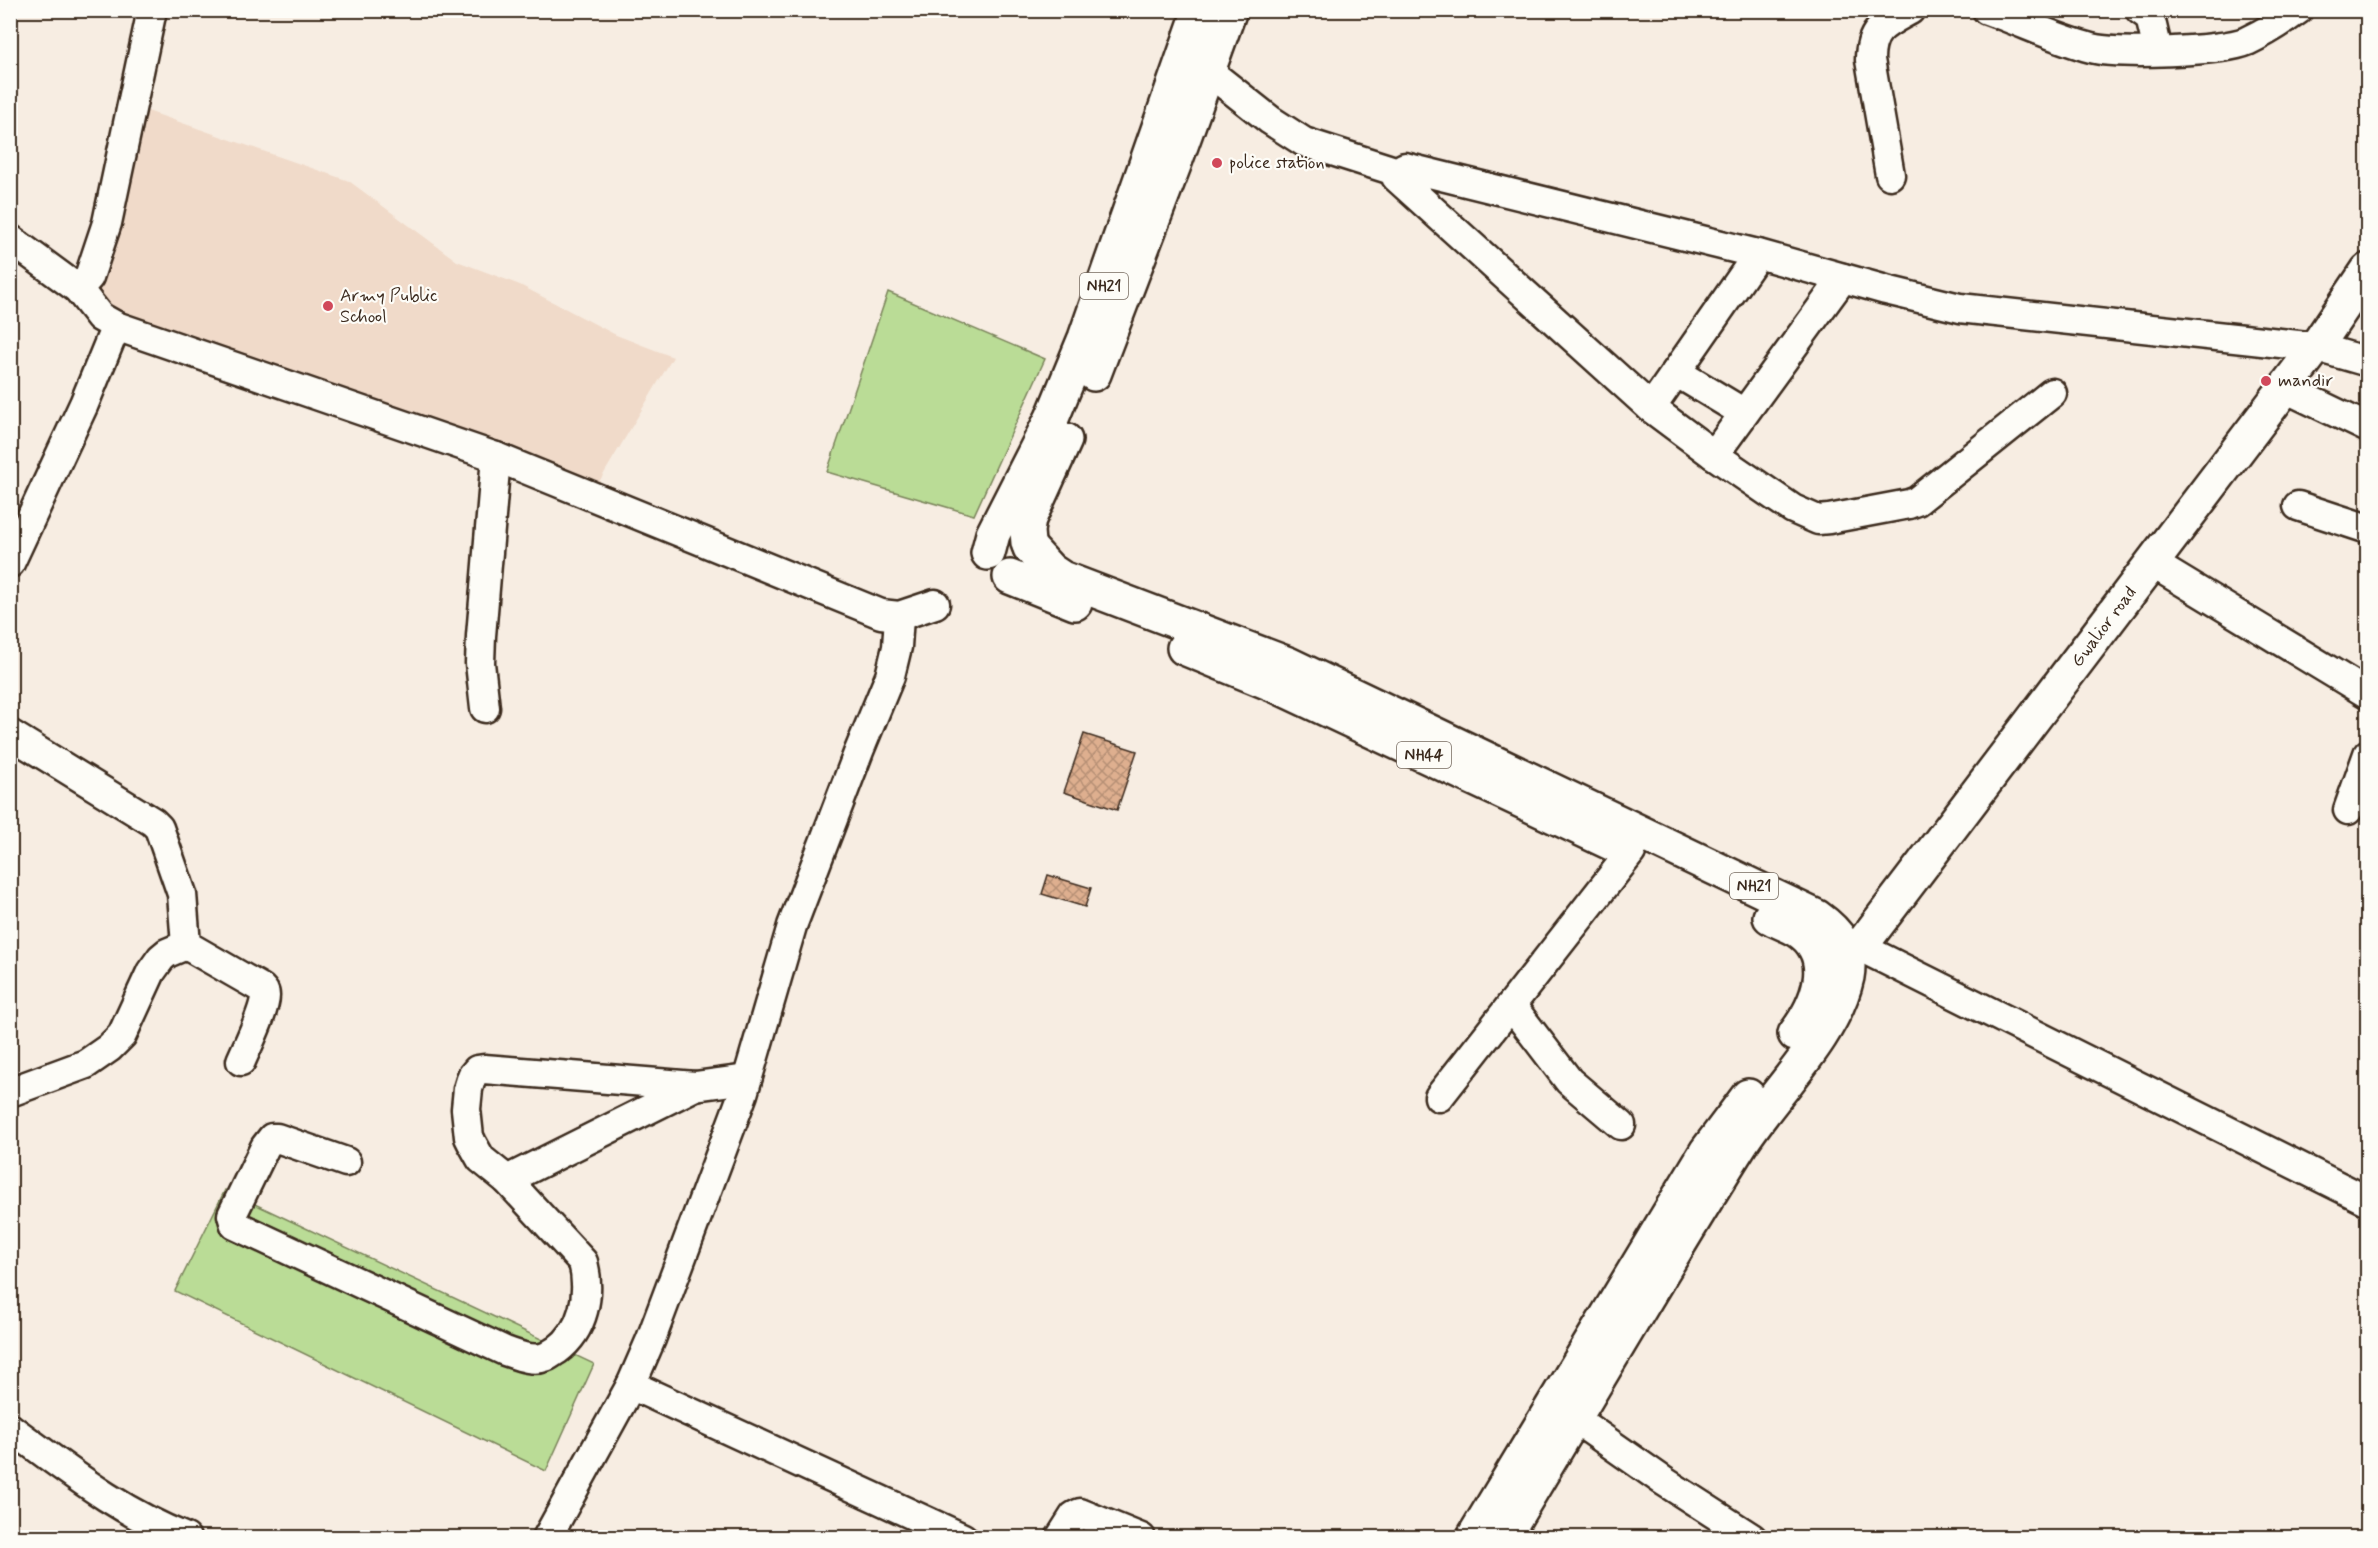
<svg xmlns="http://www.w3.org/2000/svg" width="2378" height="1548" viewBox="0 0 2378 1548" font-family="Mynerve,sans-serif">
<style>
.built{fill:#f0dac9}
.grass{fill:#badc96;stroke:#7a835a;stroke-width:1.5}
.building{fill:url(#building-cross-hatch);stroke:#3b2a1e;stroke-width:1.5}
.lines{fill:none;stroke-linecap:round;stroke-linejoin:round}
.minor-casing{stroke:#3b2a1e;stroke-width:33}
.major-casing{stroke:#3b2a1e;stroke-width:38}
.highway-casing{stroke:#3b2a1e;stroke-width:38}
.minor{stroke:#fdfcf7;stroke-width:28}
.major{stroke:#fdfcf7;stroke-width:33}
.highway{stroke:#fdfcf7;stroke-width:33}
.poi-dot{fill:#d1495b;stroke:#fdfcf7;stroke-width:2}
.labels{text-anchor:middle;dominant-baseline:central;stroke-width:4.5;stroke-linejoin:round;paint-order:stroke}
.shield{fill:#fdfcf7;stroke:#75695f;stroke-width:1.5}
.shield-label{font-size:16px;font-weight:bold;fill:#3b2a1e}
.poi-label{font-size:18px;fill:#3b2a1e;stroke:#fdfcf7;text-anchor:start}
.street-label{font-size:18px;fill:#3b2a1e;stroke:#fdfcf7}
</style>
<defs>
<pattern id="building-cross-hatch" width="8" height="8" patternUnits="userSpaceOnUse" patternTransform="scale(1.5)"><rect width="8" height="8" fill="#deaf8f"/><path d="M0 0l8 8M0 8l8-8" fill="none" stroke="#b58f74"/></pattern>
</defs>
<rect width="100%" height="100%" fill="#f7ede2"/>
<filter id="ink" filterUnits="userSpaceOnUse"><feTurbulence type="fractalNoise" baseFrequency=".0167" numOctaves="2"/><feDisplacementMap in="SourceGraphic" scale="12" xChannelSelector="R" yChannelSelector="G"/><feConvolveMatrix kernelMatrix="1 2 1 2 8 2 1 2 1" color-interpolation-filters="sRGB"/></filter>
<g filter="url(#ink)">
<polygon class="built" points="139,108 349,181 457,261 520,285 616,335 673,357 599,482 589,490 101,315 91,297"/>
<g class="grass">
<polygon points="888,292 1045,359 974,515 827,472"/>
<polygon points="225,1190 594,1364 546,1471 175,1291"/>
</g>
<g class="building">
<polygon points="1084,734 1137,751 1117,810 1064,792"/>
<polygon points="1048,875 1091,888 1085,907 1042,894"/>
</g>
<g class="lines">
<defs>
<g id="minor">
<path d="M1987,10C2022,22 2056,39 2091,48C2118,55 2222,52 2247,41C2264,33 2283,21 2298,10"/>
<polyline points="2140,10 2150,17 2158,51"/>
<polyline points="1208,71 1270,120 1304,142 1398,172"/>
<path d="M1890,175L1870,60C1870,29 1885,24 1910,10"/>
<polyline points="10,239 78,289 100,317 116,326 496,457 881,614 899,616 935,604"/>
<polyline points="78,289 89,277 107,223 152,10"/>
<polyline points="1676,372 1744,413"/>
<polyline points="2285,388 2368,428"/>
<polyline points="2052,393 1917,501 1909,504 1829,519 1818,520 1793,509 1714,455 1651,408 1396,177 1398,172 1405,167 1758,254 1886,290 1960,308 2316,347 2368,362"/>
<polyline points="1651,408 1758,254"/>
<polyline points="1714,455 1843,278"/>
<polyline points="2298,506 2368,529"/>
<polyline points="10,563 84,404 116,326"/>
<polyline points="2152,563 2368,694"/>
<polyline points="485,708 480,663 481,636 496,457"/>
<path d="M10,734L153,822L159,828L182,894L186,945L261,988C264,991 265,992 265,996C265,1010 247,1047 241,1061"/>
<polyline points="2348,810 2368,754"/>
<polyline points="1860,947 2368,1201"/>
<polyline points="1511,1005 1569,1081 1621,1125"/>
<polyline points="10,1092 86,1064 109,1048 122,1035 151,972 161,958 167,953 186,945"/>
<polyline points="1439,1097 1631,852"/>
<path d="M346,1162L277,1138H272L265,1147L232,1215L235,1225L505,1351C517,1355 532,1362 545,1357C549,1356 553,1352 557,1350C584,1330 591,1294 583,1262L507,1180L481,1159L472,1143L469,1137L466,1109L468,1089L472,1076L477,1070L484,1069L695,1086L747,1079"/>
<polyline points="507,1180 695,1086"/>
<polyline points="631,1385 963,1538"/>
<polyline points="1575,1419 1662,1480 1752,1538"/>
<path d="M10,1428C69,1471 118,1511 186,1538"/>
<polyline points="547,1538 631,1385 651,1339 743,1094 792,926 859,751 890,676 897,647 899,616"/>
<polyline points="1060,1538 1074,1516 1080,1513 1141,1538"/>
</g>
<polyline id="major" points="1820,960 1848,954 1860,947 2316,347 2368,270"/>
<g id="highway">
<polyline points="1094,374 1174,165 1230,10"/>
<polyline points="1028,543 1027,531 1029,519 1065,440"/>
<path d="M1030,548L1050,570L1062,578L1288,664L1817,917C1838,932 1852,949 1847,977C1834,1037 1773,1093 1740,1145C1659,1274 1582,1407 1503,1538"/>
<polyline points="988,553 993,534 1052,418 1085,338 1200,10"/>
<polyline points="1010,577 1075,603"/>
<polyline points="1184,648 1279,687 1628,851"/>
<path d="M1770,917C1779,922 1790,925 1799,931C1838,957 1817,1005 1795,1034"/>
<polyline points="1473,1538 1706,1152 1748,1096"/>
</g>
</defs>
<use href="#minor" class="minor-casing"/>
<use href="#major" class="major-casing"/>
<use href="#highway" class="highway-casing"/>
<use href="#minor" class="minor"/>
<use href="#major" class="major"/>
<use href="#highway" class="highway"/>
</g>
</g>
<g class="poi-dot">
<circle cx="1217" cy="163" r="6"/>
<circle cx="328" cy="306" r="6"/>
<circle cx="2266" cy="381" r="6"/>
</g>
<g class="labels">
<g class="shield">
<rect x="1080" y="273" width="48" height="26" rx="4.5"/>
<rect x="1397" y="742" width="54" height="26" rx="4.5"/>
<rect x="1730" y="873" width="48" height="26" rx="4.5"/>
</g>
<g class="shield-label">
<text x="1104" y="286">NH21</text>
<text x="1424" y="755">NH44</text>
<text x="1754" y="886">NH21</text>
</g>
<g class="poi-label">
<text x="1229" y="163">police station</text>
<text x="340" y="296">Army Public<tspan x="340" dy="21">School</tspan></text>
<text x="2278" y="381">mandir</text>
</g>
<g class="street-label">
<text transform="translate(2104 627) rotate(-53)">Gwalior road</text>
</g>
</g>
<rect width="2378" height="1548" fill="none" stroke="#fdfcf7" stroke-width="36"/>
<rect x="18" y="18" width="2342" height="1512" fill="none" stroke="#3b2a1e" stroke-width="2" filter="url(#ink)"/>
</svg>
